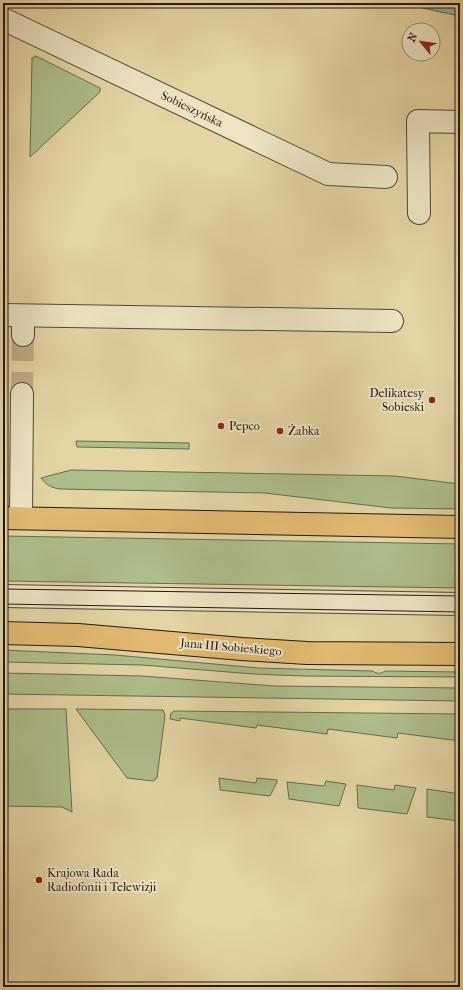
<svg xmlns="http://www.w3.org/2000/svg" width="463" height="990" viewBox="0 0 463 990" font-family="'IM FELL French Canon',serif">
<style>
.green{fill:#aebe8b;stroke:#6a6a4e}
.water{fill:#96b9a3;stroke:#697868}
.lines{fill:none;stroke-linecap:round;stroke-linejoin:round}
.minor-tunnel{stroke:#beaf87;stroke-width:22;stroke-dasharray:22 11;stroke-linecap:butt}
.minor-casing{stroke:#554635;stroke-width:24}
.major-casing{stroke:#251610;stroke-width:24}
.minor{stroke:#ede4c4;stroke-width:22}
.major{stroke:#e2ba72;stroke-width:22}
.tram{stroke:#251610;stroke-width:1}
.poi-dot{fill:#8f2418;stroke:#ede4c4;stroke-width:1.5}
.labels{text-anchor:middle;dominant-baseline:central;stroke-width:4;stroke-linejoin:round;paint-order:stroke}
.street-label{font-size:12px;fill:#251610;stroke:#ede4c4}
.poi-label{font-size:12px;fill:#251610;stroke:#ede4c4;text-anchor:start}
</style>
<rect width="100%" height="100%" fill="#e4d5a5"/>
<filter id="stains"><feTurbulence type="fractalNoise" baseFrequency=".005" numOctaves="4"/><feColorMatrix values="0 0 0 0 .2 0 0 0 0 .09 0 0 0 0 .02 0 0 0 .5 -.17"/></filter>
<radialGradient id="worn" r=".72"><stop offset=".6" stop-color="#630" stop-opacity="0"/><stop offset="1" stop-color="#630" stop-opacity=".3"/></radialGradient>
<g class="green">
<polygon points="399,3 460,3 460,16"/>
<polygon points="36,56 100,88 100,92 30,157 32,58"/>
<polygon points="76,441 189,443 189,449 77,447"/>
<path d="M71,470L395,476L460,484V509L391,508L265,493L60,489C52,488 46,485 41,478Z"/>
<polygon points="3,536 460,544 460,588 3,581"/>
<path d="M3,650L115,655L258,668L373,671C377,674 380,674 385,671L460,672V677L303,676L253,674L142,665L3,662Z"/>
<polygon points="3,673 142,676 274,686 460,688 460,701 3,694"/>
<polygon points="3,709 66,709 72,812 62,807 3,806"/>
<polygon points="76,709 163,710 165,715 157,778 153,781 127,778"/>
<polygon points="174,711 460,714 460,741 398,733 397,738 328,729 327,734 257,725 256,728 180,718 180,721 170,719 171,713"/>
<polygon points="219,778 256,783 257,778 277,780 277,782 270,796 220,790"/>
<polygon points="326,781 346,784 339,806 289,799 287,782 324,786"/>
<polygon points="357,785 394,790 395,785 416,788 407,814 358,808"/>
<polygon points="427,789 460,794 460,821 427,817"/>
</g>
<polygon class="water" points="419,3 460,3 460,16 433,10"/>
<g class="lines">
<polyline class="minor-tunnel" points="22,394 23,335"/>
<defs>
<g id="minor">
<polyline points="3,19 328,174 386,177"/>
<polyline points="419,213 418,121 460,122"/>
<polyline points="3,315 392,321"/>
<polyline points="23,335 23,316"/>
<polyline points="21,518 22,394"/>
<polyline points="3,596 460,604"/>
</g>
<g id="major">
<polyline points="3,518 460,527"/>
<polyline points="3,633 78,635 242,649 307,653 460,654"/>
</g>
</defs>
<use href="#minor" class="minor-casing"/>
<use href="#major" class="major-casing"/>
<use href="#minor" class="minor"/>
<use href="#major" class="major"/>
<g class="tram">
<polyline points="3,589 460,596"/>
<polyline points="3,604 460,612"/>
</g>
</g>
<g class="poi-dot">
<circle cx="432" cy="400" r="4"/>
<circle cx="221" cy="426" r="4"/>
<circle cx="280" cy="431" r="4"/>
<circle cx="39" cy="880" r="4"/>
</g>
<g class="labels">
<g class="street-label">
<text transform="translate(192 109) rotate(26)">Sobieszyńska</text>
<text transform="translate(231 647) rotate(5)">Jana III Sobieskiego</text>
</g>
<g class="poi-label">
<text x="424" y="393" text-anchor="end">Delikatesy<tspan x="424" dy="14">Sobieski</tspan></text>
<text x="229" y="426">Pepco</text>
<text x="288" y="431">Żabka</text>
<text x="47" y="873">Krajowa Rada<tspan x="47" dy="14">Radiofonii i Telewizji</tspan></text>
</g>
</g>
<rect width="463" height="990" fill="none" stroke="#e4d5a5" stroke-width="16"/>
<rect x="4" y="4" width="455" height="982" fill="none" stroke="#251610" stroke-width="2"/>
<rect x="8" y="8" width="447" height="974" fill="none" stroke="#251610"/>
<g transform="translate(421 42) rotate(299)"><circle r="19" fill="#ede4c4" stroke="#9d927c"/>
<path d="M0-3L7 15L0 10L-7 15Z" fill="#8f2418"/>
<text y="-6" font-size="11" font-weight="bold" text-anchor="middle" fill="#251610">N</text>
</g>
<rect width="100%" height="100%" filter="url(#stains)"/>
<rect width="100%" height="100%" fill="url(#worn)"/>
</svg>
